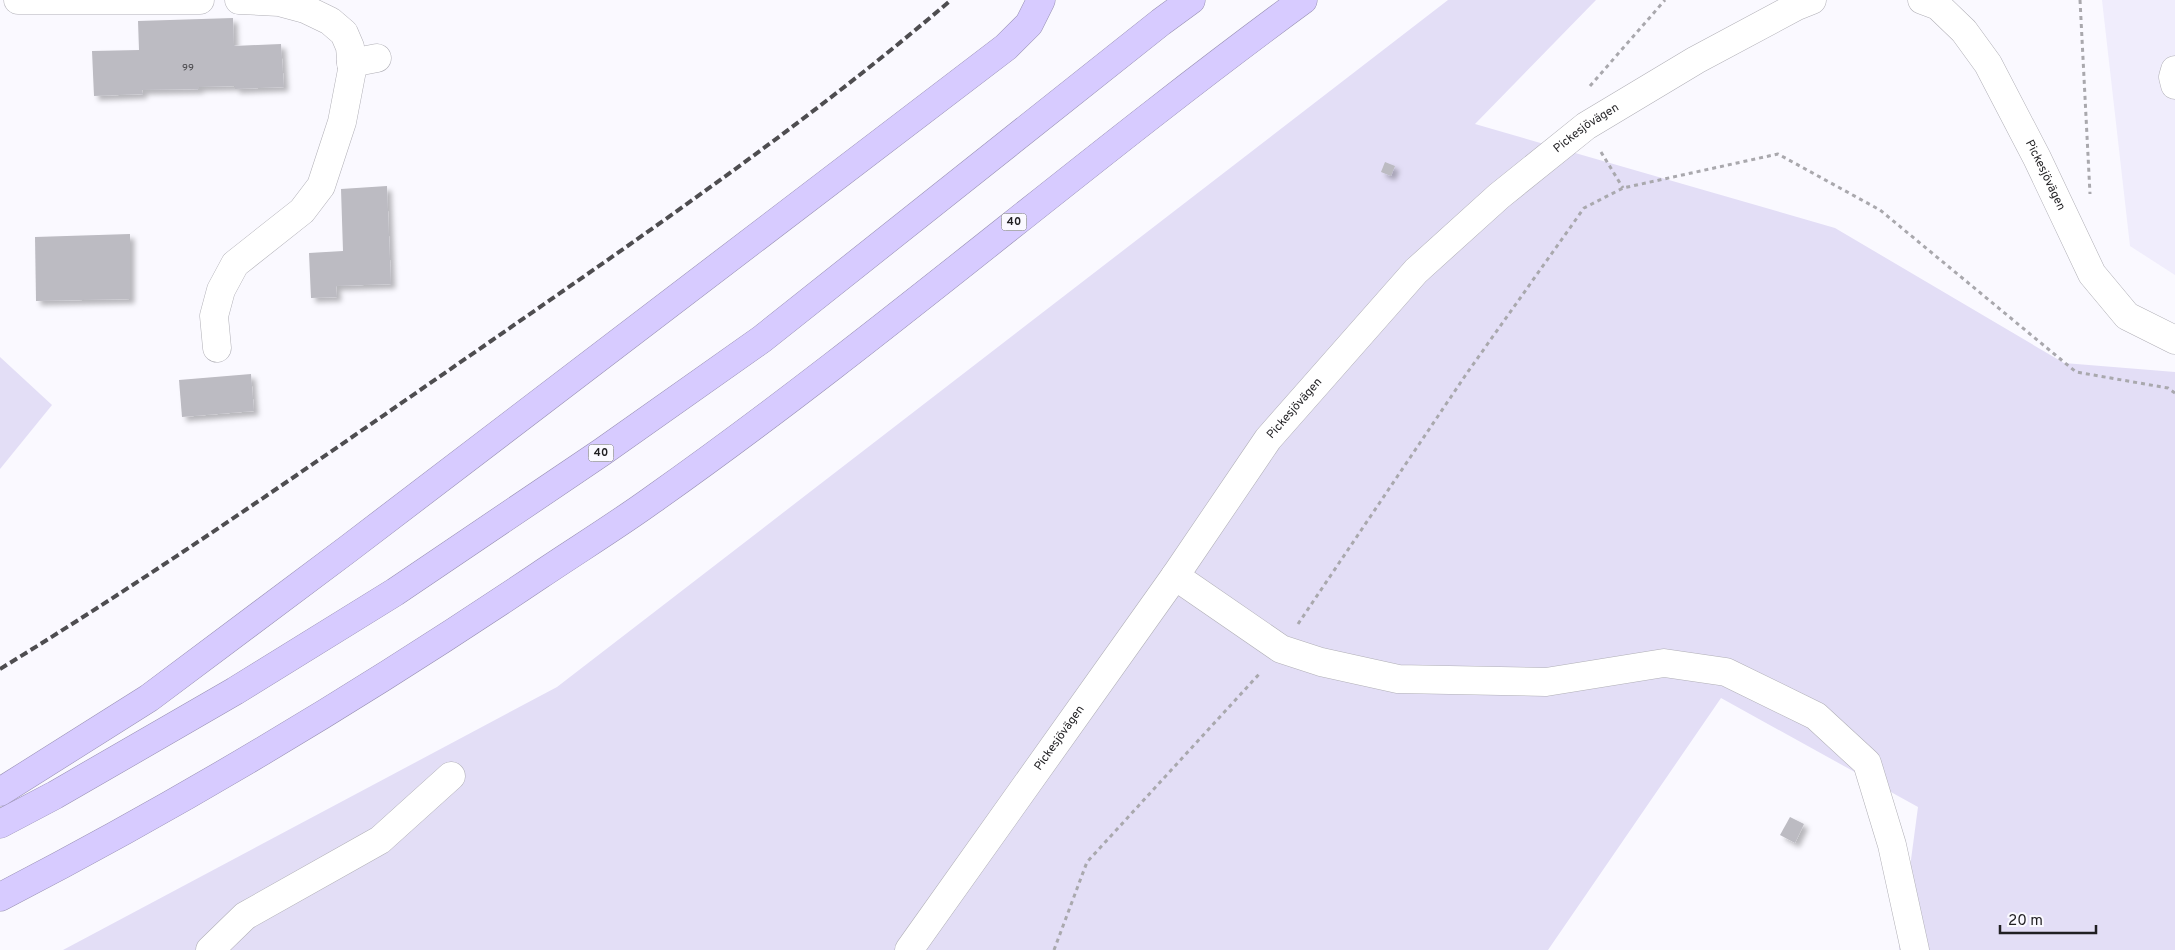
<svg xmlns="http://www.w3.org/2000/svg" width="2175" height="950" viewBox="0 0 2175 950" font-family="Overpass,sans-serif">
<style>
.built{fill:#f0edfc}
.green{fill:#e3def6}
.building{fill:#bcbbc2;filter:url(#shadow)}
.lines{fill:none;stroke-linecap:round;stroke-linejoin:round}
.minor-casing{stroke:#b0afb6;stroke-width:29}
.highway-casing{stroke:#978fb2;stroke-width:29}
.path{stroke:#a9a8ad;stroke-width:3;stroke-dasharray:4 4;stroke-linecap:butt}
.minor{stroke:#fff;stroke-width:28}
.highway{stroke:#d7cbff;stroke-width:28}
.rail{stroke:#4e4d50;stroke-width:4;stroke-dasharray:8 4;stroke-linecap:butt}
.labels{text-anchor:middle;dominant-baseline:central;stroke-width:4;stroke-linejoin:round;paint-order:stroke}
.number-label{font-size:10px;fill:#47464a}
.shield{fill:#faf9ff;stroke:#616064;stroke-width:1}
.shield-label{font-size:11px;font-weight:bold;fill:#201f22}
.street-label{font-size:12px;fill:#201f22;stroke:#faf9ff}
</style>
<defs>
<filter id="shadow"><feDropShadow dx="4.5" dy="4.5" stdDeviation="2.5" flood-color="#0004"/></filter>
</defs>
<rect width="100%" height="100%" fill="#faf9ff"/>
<polygon class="built" points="2102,0 2175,0 2175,275 2130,246"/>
<g class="green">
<polygon points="1448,0 1596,0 1475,124 1835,228 2064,363 2175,372 2175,950 1899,950 1918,807 1721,698 1548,950 63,950 557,687"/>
<polygon points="0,357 52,405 0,469"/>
</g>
<g class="building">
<polygon points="233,18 234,46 281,44 284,87 235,89 235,86 199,87 199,89 142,90 143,94 94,96 92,51 139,50 138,21"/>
<polygon points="1385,162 1395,166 1391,176 1381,172"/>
<polygon points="387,186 391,284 336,286 337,297 311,298 309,253 343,251 341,189"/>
<polygon points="130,234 130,299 36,301 35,237"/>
<polygon points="251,374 254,411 182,417 179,380"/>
<polygon points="1790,817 1804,824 1795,843 1780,835"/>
</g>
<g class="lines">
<defs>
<g id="minor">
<polyline points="18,0 200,0"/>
<path id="s1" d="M1922,0L1938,6L1964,31L1988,64L2037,158L2092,274L2127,316L2175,340"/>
<polyline points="351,63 377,58"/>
<polyline points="2175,70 2173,77 2175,85"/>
<polyline points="217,348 214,316 221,290 235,264 302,211 321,186 342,122 352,70 350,47 344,33 330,21 305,9 279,2 239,0"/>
<polyline points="1175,576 1281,649 1321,662 1398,679 1546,682 1664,663 1726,672 1816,716 1867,763 1892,845 1915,950"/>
<polyline points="210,950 245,916 380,840 451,776"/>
<path id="s2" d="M909,950L1175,576L1268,439L1416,271L1499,196L1586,126L1696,60L1797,6L1812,0"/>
</g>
<g id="highway">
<polyline points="0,792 149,698 348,549 1006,47 1029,24 1041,0"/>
<polyline points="0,824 55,795 235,691 395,592 602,452 762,339 1161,22 1191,0"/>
<path d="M0,897C186,801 366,692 540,575C577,550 616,526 652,500C876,342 1082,162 1303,0"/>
</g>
</defs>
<use href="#minor" class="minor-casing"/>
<use href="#highway" class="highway-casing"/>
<g class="path">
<polyline points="2080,0 2090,194"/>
<polyline points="1590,86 1665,0"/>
<polyline points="1601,152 1623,188"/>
<polyline points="1298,624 1467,373 1584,208 1623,188 1778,154 1880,210 2076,372 2168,388 2175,393"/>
<polyline points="1054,950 1087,862 1261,672"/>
</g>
<use href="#minor" class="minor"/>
<use href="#highway" class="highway"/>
<path class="rail" d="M0,669C168,566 329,453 491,341C648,232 806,124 951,0"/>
</g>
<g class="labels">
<g class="number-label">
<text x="188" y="68">99</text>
</g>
<g class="shield">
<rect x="1001.5" y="213.5" width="25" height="17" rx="4"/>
<rect x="588.5" y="444.5" width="25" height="17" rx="4"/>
</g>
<g class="shield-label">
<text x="1014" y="222">40</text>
<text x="601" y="453">40</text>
</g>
<g class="street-label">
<text stroke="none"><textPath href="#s2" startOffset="1071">Pickesjövägen</textPath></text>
<text stroke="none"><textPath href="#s1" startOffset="219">Pickesjövägen</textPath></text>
<text stroke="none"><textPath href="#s2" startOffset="665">Pickesjövägen</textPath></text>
<text stroke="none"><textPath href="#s2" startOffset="260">Pickesjövägen</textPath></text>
</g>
</g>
<path d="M2000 925v8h96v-8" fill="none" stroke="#201f22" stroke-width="2.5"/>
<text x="2008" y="925" font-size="15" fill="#201f22" stroke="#faf9ff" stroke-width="4" paint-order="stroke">20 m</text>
</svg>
